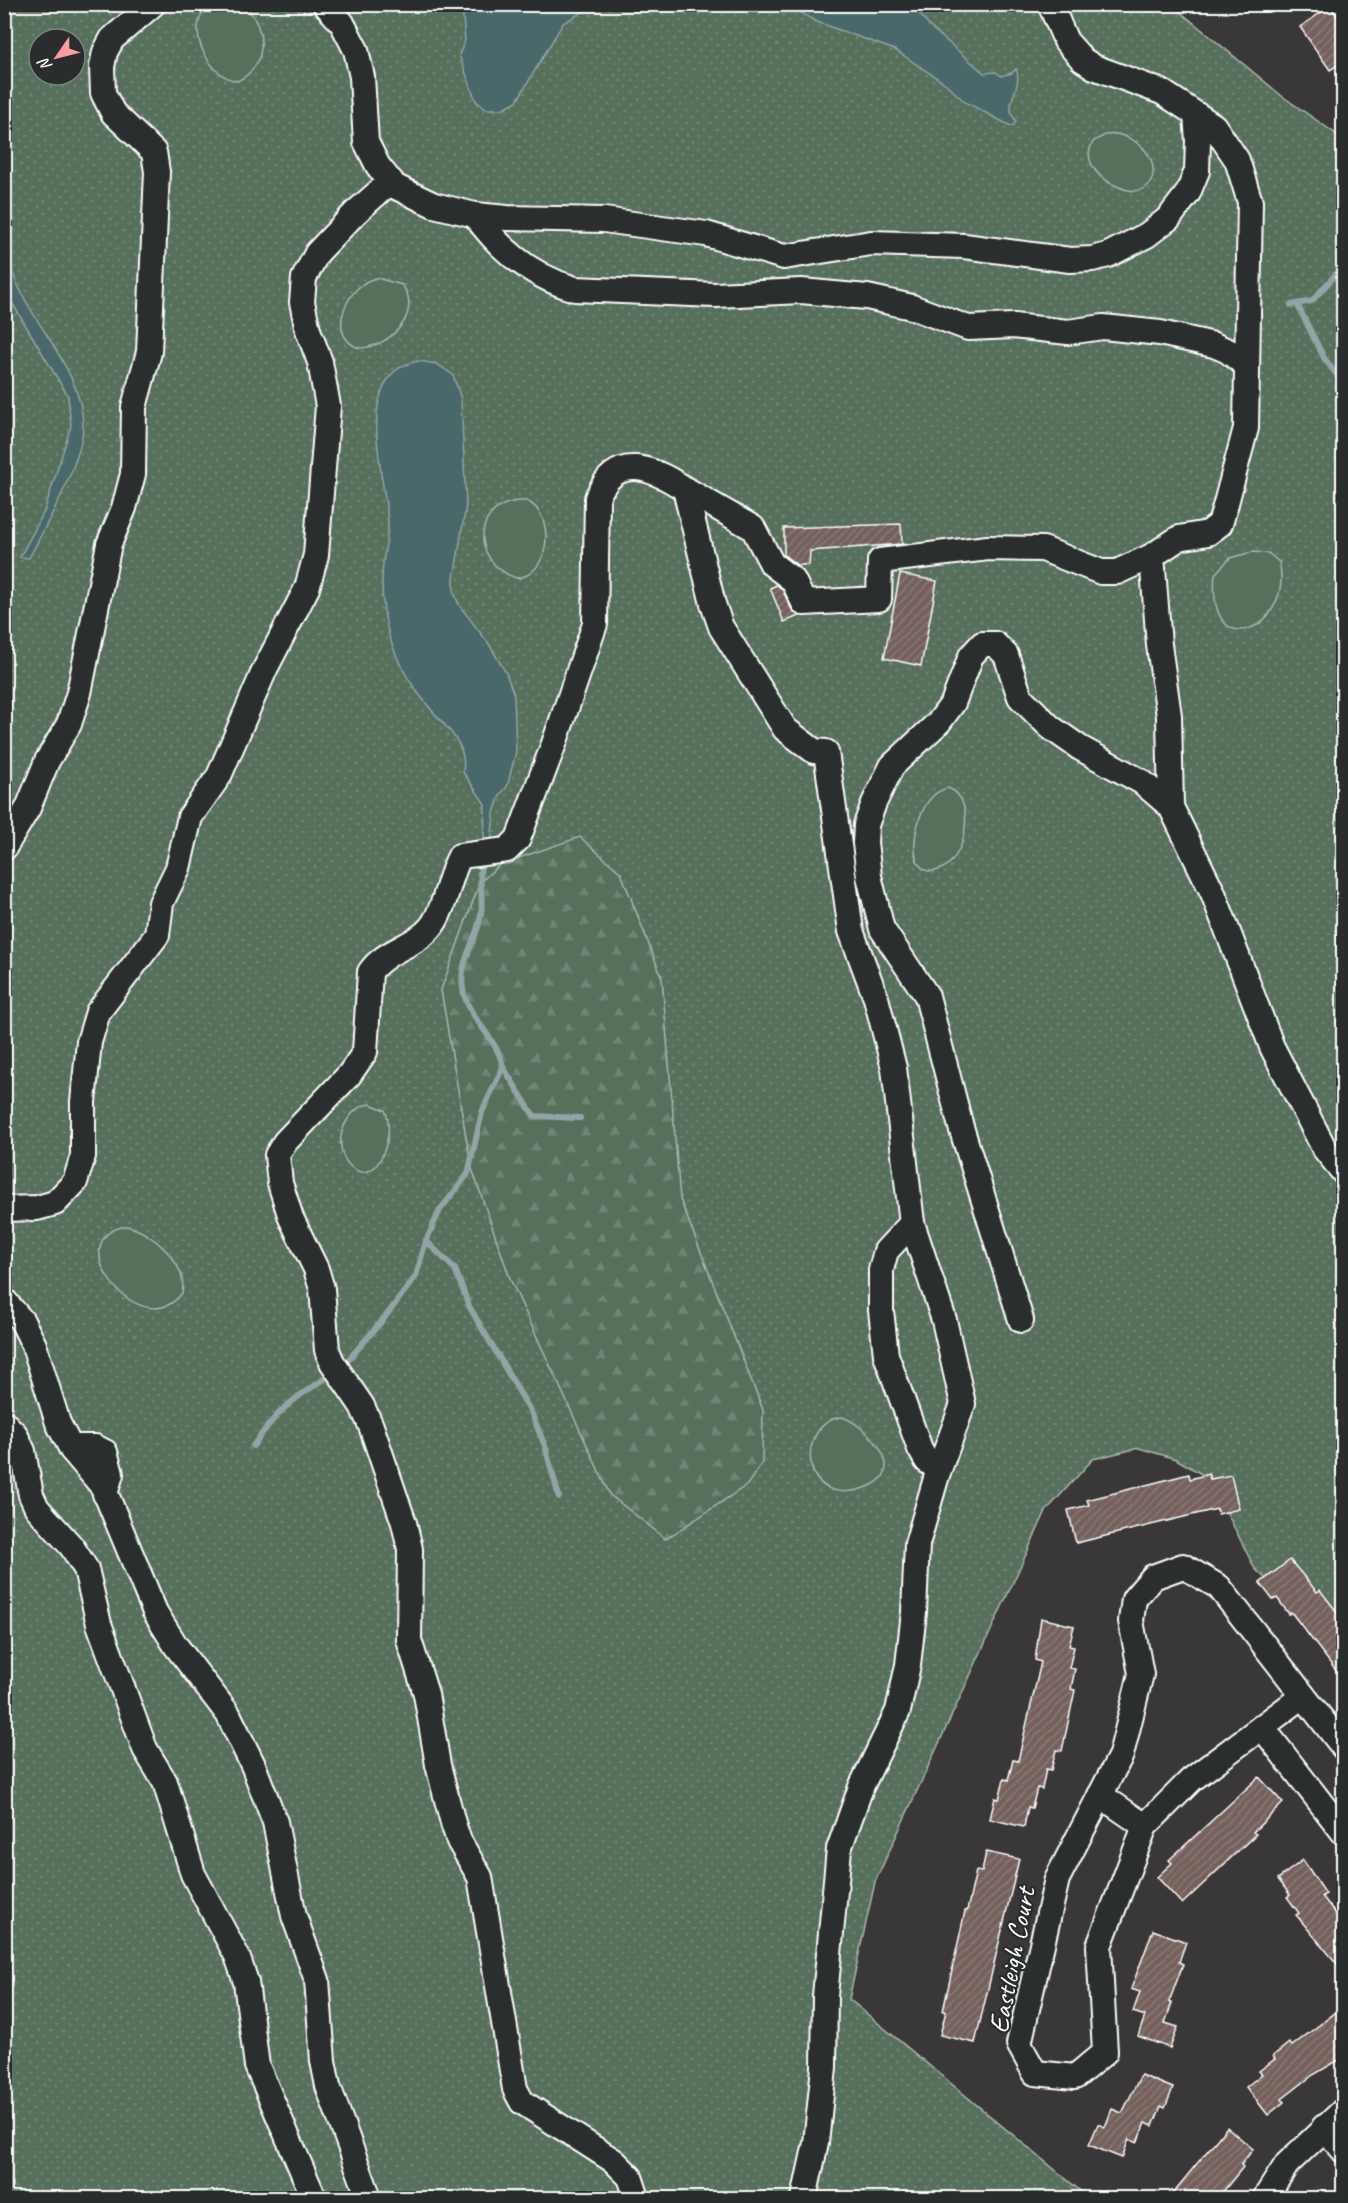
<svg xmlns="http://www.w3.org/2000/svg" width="1348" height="2203" font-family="Caveat,sans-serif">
  <defs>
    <pattern id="grass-dots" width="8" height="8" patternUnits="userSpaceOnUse" patternTransform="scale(1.5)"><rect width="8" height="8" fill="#576f5c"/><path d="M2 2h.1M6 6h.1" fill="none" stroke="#708574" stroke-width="1.8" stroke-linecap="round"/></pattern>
    <pattern id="forest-firs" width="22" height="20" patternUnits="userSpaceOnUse" patternTransform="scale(1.5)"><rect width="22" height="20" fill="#576f5c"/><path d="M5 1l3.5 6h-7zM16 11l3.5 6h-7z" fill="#708574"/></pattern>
    <pattern id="building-hatch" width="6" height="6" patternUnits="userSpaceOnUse" patternTransform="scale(1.5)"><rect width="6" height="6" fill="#74615c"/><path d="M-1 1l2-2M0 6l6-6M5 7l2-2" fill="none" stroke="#897974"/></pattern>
  </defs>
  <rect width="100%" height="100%" fill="#393737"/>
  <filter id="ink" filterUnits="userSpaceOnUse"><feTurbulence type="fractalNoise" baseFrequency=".0167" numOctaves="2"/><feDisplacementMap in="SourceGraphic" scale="12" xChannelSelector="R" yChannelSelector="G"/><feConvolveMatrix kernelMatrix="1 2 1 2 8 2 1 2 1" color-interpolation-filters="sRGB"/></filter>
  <g filter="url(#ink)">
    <!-- grass -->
    <path fill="url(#grass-dots)" stroke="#abb7ae" stroke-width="1.5" fill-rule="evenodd" d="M5,5H1172L1282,96L1343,139V1655L1324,1631L1255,1569L1210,1479L1176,1459L1139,1448L1093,1459L1046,1511L875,1882L849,1999L1089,2198H5ZM39,39H75V75H39Z"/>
    <!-- forest -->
    <path fill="url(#forest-firs)" stroke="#abb7ae" stroke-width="1.5" d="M580,837L621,873L662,978L680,1199L763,1410L762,1463L747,1485L666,1539L610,1495L511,1281L471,1166L441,990L480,882L501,864Z"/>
    <!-- garden -->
    <g fill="#576f5c" stroke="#abb7ae" stroke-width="1.5">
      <path d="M210,5H244C267,27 269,67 237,81C208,77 182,25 210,5Z"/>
      <path d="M1117,134C1168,146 1162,206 1119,187C1108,183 1099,177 1093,167C1088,158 1088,149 1094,141L1105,135Z"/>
      <path d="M377,278L402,285C424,313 389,348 359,348C324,336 348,282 377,278Z"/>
      <path d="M527,501C556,515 551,576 516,578C467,561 474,498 527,501Z"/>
      <path d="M1252,552L1268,553L1279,562C1295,628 1206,669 1215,574L1230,558Z"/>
      <path d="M948,788C980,798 965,876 928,871C921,869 918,864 916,858C911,835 922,793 948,788Z"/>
      <path d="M370,1104L385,1110C391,1124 389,1137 384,1151C368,1198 323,1156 348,1119C354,1110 360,1105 370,1104Z"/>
      <path d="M127,1226C154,1233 188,1264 182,1293C141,1347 56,1237 127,1226Z"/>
      <path d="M842,1417C865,1424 910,1470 870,1486C797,1515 795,1422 842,1417Z"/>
    </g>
    <!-- water -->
    <g fill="#49686b" stroke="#92a4a6" stroke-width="1.5">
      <path d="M462,5V4L595,5L563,23L517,101L502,109H486L476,101L459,55L465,41Z"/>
      <path d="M787,5H913L929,26L984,73L996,72L1001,76L1012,73L1016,69C1024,88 1001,104 1016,121L1013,126L1009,125L965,102L946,84L895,50L817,22Z"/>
      <path d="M5,255C12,272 19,289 28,305C49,341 84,383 83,428C82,461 45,528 29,558L20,557L44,512L71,426L68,396L5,291Z"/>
      <path d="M418,361L437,364L453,375L461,399L466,505L454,578V592L459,605L489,644L506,673L514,695L516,752L507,787L500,795L494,813L491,844L484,841L485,804L463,772C468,743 446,728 429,707C417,692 404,675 397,657C384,629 380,593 383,563C385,549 388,536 388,522C385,485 368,425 382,391C389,372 400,365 418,361Z"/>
    </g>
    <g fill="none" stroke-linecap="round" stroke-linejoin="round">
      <!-- stream -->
      <g stroke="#92a4a6" stroke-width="6">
        <path d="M1297,304L1324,358L1344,384"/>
        <path d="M1291,305L1312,301L1344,265"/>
        <path d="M503,1067L534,1116L580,1118"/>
        <path d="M426,1241L455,1269L469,1306L531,1412L545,1446L559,1497"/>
        <path d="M343,1366L386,1316L416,1276L426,1241L440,1210L468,1174L482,1112L503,1067C498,1039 471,1021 464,994C456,963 477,943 481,914C484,896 477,878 482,859"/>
        <path d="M253,1446C278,1409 294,1398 331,1375"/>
      </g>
    </g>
    <!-- building -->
    <g fill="url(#building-hatch)" stroke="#fff" stroke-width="1.5">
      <path d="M1330,6L1344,25V61L1330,70L1300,27Z"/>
      <path d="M901,524L902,544L810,551L809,565H797L784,555V528Z"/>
      <path d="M900,574L937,581L921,666L884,658Z"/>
      <path d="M777,585L782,589L792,610L799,616L784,622L770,588Z"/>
      <path d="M1189,1474L1190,1479L1209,1474L1210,1479L1231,1475L1239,1509L1218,1514L1217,1509L1076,1543L1068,1510L1089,1505L1087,1500Z"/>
      <path d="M1290,1560L1317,1592L1320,1590L1344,1621V1681L1291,1612L1289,1614L1277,1598L1273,1600L1260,1583Z"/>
      <path d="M1041,1618L1074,1626L1069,1646L1074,1647L1069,1668L1075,1669L1071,1689L1075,1690L1062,1751L1056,1750L1051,1770L1046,1769L1042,1789L1037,1788L1032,1808L1028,1807L1024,1827L990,1819L995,1798L999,1799L1004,1779L1008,1780L1013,1760L1018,1761L1041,1662L1035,1660Z"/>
      <path d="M1259,1777L1283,1803L1253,1832L1256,1834L1182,1904L1157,1877L1172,1863L1169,1860Z"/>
      <path d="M986,1852L1019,1859L975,2043L940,2035L946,2011H943L965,1911H967L976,1871L982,1872Z"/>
      <path d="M1303,1860L1326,1894L1322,1896L1344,1924V1972L1296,1915L1299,1913L1287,1897L1290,1895L1278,1879Z"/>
      <path d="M1153,1930L1186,1942L1179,1962L1183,1964L1169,2002L1172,2003L1165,2023L1178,2027L1170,2048L1138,2036L1145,2016L1133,2012L1140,1992L1131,1989Z"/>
      <path d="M1344,2006V2057L1313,2075L1282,2099L1284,2102L1268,2115L1246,2087L1262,2074L1259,2071L1275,2059L1273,2056L1289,2043L1292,2046Z"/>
      <path d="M1141,2075L1173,2088L1165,2108L1161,2106L1153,2126L1145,2123L1137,2143L1129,2139L1122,2158L1089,2145L1098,2124L1105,2127L1112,2109L1122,2113Z"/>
      <path d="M1227,2127L1253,2149L1241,2165L1243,2167L1217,2199H1168Z"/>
    </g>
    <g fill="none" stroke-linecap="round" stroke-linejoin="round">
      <!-- minor casing -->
      <g stroke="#fff" stroke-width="28">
        <g id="minor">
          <path d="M325,4L342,23L356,50L362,77L366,142L378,166L394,186L434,205L475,215L507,218L604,220L706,234L784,257L871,243L964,246L1070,260L1092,259L1108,255L1147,235L1169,218L1188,193L1197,171L1198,141L1196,115"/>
          <path d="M1050,4L1066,41L1083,60L1094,67L1162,92L1214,126L1237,160L1250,202L1246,428L1225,507L1220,524L1208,533L1179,538L1152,556L1159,645L1169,716L1171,807L1213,893L1272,1047L1324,1148L1344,1173"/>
          <path d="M475,215C500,250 533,277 575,289L715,295L801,291L867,297L912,307L968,328L1013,326L1068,332L1103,327L1160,333L1214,345L1228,351L1247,366"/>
          <path d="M685,489L753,528L772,564L793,580L804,603L879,599L880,561L988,548L1043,549L1101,572H1117L1152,556"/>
          <path d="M4,848L28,808L47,761L69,724L79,693L109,544L124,508L133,474L134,407L149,352L157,172L154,152L113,113L103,93L102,67L105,52L112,39L153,4"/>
          <path d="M4,1209L37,1208L55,1203L75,1182L83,1156V1102L89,1042L98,1012L157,935L161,903L178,868L190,817L219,776L265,669L307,588L316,555L328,406L320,362L308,330L302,302L304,278L317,253L355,213L391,181"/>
          <path d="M912,1223L886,1251L881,1270V1310L886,1355L920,1449L927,1461L939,1469"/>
          <path d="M4,1300L22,1321L34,1345L58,1423L72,1450L103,1487L155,1612L176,1646L228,1714L253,1765L275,1822L294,1916L317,1980L323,2061L328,2086L369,2198"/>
          <path d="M1021,1320L961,1127L927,996L882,929L869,876L865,843L866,825L874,803L892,766L939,722L953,703L971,656L982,644H995L1006,655L1020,697L1050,727L1080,748L1142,782L1171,807"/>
          <path d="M4,1423L15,1434L23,1451L31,1495L37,1508L72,1547L86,1569L99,1624L145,1749L165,1782L193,1874L237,1956L246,1982L257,2066L314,2198"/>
          <path d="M72,1450L75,1447H95L105,1452L111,1474L105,1494"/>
          <path d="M1303,1696L1191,1780L1145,1826L1099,1946L1105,2052L1075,2077L1035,2073L1019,2044L1057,1879L1121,1755L1141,1674L1131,1621L1134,1599L1153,1577L1183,1566L1219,1587L1344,1748"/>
          <path d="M1262,1727L1344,1833"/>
          <path d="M1100,1795L1145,1826"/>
          <path d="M1324,2127L1344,2151"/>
          <path d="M637,2198L630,2177L614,2161L522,2102L515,2089L480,1877L459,1841L453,1823L438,1765L426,1694L409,1640L410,1549L404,1523L371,1426L362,1406L332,1362L327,1350L322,1289L316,1269L291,1218L280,1183L277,1155L285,1142L349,1075L365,1052L370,972C386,948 421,946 435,921C447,901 449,876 460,856L507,850L518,839L555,741L595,624L597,498C616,451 653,468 685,489L713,604L721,627L785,729L814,751L826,752L851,931L876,998L894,1068L912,1223L944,1320L963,1404L937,1475L917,1544L914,1612L908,1665L898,1711L861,1787L839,1849L825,1996L824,2067L816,2143L804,2198"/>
          <path d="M1265,2198L1287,2164L1344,2110"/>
        </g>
      </g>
      <!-- minor -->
      <use href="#minor" stroke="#2a2d2e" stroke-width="24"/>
    </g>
  </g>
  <g text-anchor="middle" stroke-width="4.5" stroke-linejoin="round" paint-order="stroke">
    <!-- street labels -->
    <g font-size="28" fill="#fff" stroke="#2a2d2e">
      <text transform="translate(1011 1960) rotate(-79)" y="10">Eastleigh Court</text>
    </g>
  </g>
  <!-- margin -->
  <rect width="1348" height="2203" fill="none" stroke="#2a2d2e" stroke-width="24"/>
  <rect x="12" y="12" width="1324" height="2179" fill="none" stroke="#fff" stroke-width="2" filter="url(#ink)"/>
  <!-- north arrow -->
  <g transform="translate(57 57) rotate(235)"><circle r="28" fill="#2a2d2e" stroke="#7f8182" stroke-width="1.5"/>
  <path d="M0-4.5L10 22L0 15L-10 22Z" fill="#ff9aa2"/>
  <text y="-9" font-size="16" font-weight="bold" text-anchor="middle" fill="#ffffff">N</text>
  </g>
</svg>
